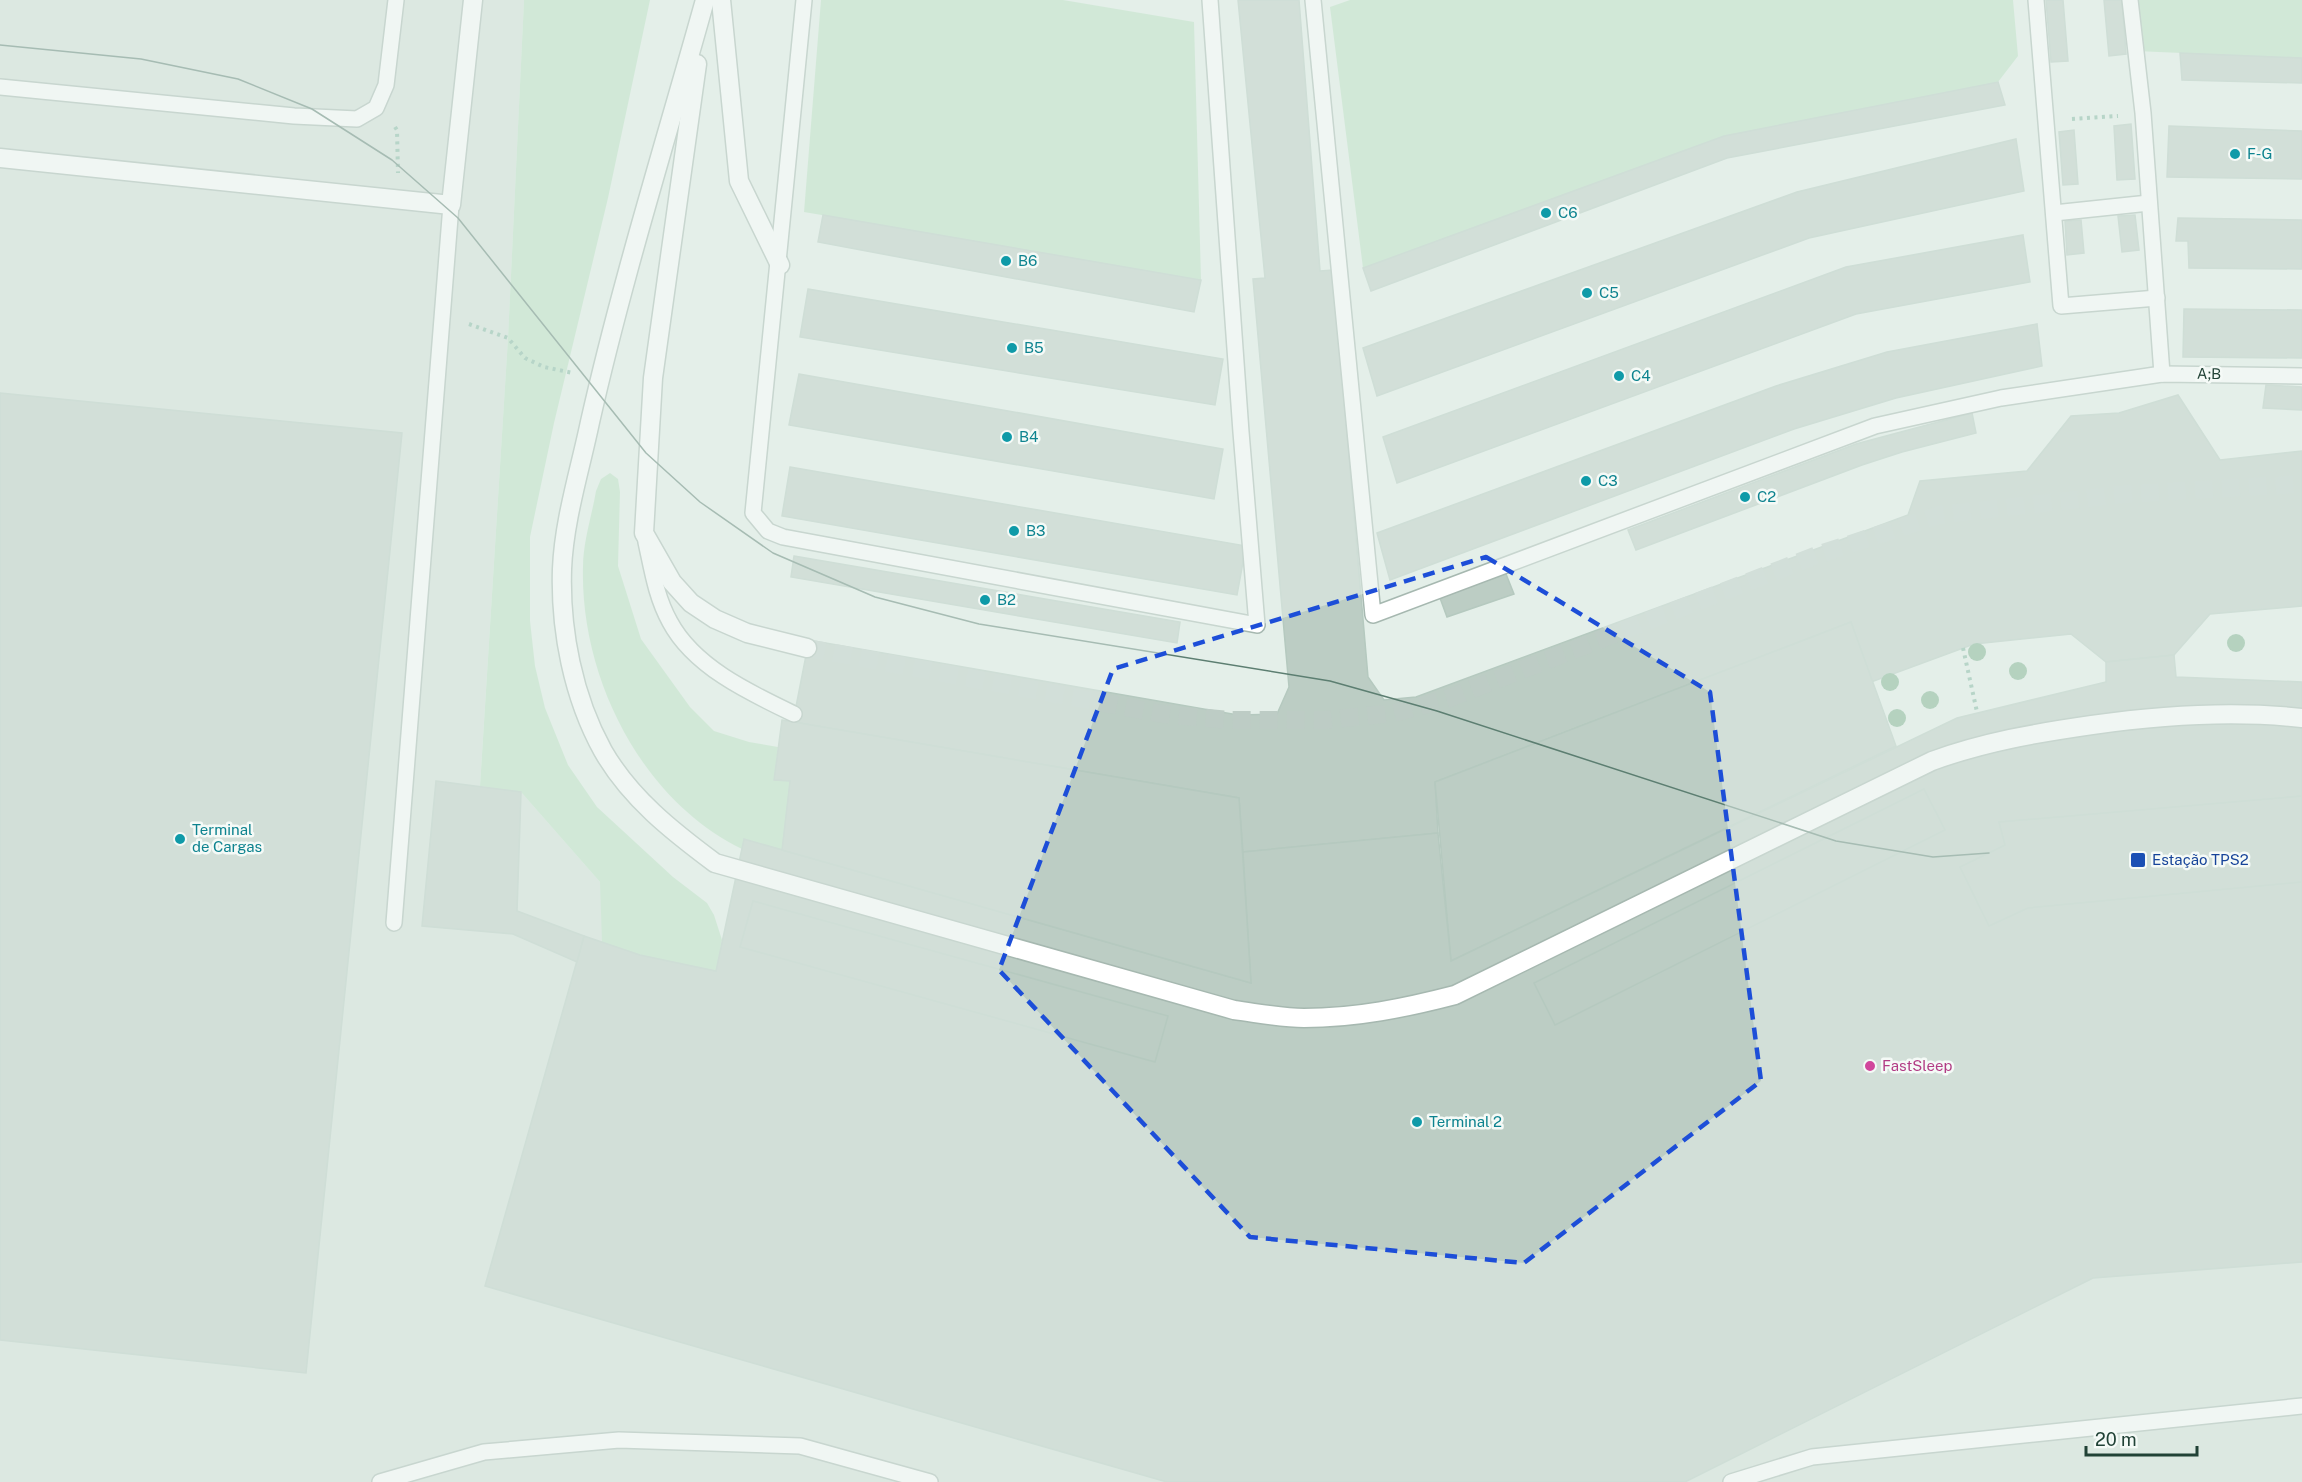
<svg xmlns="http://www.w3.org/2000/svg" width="2302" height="1482" font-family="'Public Sans',sans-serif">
  <rect width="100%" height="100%" fill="#e4efe9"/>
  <!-- built -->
  <path fill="#d2dfd8" d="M0,0H524L508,338L480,785L521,792L600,882L716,971L722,940L740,946L1168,1016L2302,820V1482H0Z"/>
  <!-- green -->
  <g fill="#bbe1c2">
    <path d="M524,0H650L608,198L554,423L530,537V621L535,666L545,708L568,765L597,807L673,877L707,903L714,915L722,940L716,971L640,955L602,942L600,882L521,792L480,786L508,338Z"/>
    <path d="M821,0H1063L1194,22L1201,280L804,212Z"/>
    <path d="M1350,0H2013L2018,56L1998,82L1724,136L1363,268L1330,7Z"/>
    <path d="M2134,0H2302V58L2135,51Z"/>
    <path d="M610,473L618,479L620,492L618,566L641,639L690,707L714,731L749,742L778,747L774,779L790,781L782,850L745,839L742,849C641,800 580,677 583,567C583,542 592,515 596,491L601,479Z"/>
  </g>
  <!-- building -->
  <g fill="#bccdc4" stroke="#b5c9bf" stroke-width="1.5">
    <path d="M1238,0H1299L1320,271L1333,270L1368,677L1384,700L1416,697L1908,515L1920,481L2027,471L2071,416L2119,413L2178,395L2220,460L2302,451V606L2210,614L2174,655L2106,662L2071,634L1974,644L1871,682L1851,622L1435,782L1438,833L1243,852L1239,798L793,722L809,640L1238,715L1277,714L1289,687L1253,279L1265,278Z"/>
    <path d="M2046,0H2063L2068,61L2051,62Z"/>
    <path d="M2104,0H2122L2126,54L2109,56Z"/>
    <path d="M2180,53L2302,58V83L2182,80Z"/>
    <path d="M1998,82L2005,105L1727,158L1371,291L1363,268L1724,136Z"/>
    <path d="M2131,124L2135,179L2117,180L2114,126Z"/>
    <path d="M2169,126L2302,131V179L2167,177Z"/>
    <path d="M2074,130L2078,184L2063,185L2059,132Z"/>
    <path d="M2016,139L2024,191L1809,238L1377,396L1363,348L1797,192Z"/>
    <path d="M823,215L1201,280L1194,312L818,242Z"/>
    <path d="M2135,215L2139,250L2122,252L2118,216Z"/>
    <path d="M2178,218L2302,220V269L2189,268L2188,241H2176Z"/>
    <path d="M2081,220L2084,253L2067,255L2065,221Z"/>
    <path d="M2023,235L2030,282L1856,314L1397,483L1383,437L1846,267Z"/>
    <path d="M808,289L1223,359L1215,405L800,337Z"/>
    <path d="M2184,309L2302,310V358L2183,357Z"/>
    <path d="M2037,324L2042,366L1896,398L1794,429L1390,580L1377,533L1776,386L1887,352Z"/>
    <path d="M799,374L1223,449L1214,499L789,425Z"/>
    <path d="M2266,385L2302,387V410L2263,408Z"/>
    <path d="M0,393L402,433L306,1373L0,1340Z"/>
    <path d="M1972,413L1976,433L1902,452L1862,465L1636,550L1628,530L1856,444Z"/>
    <path d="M790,467L1246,546L1237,595L782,516Z"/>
    <path d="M794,556L1180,622L1177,643L791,577Z"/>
    <path d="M1506,574L1514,594L1447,617L1440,598Z"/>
    <path d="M1851,622L1896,746L1451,961L1435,782Z"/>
    <path d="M2174,655L2176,677L2302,682V1262L2093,1278L1685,1482H1167L485,1286L584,936L640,955L716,971L744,839L1251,983L1243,852L1438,833L1451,961L1957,718L2106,682V662Z"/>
    <path d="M782,720L1239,798L1251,983L782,850L790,781L774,780Z"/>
    <path d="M436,781L521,792L517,911L584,936L577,962L513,934L422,926Z"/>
    <path d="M1924,789L1945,830L1555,1025L1534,983Z"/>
    <path d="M2302,796V882L2028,908L1989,926L1960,867L2005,845L1999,822Z"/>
    <path d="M753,901L1168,1016L1155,1062L740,947Z"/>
  </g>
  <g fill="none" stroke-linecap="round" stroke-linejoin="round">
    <!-- street-tunnel -->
    <path stroke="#bdccc5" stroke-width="18" stroke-dasharray="18 9" stroke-linecap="butt" d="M807,648L1163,714L1230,720H1325L1394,713L1447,699L1820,554L1939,515L2126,494L2302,484"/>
    <!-- lane casing -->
    <g stroke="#a6b8b0" stroke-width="18">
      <g id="lane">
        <path d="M804,0L753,513L768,531L783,537L1257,625L1241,432L1210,0"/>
        <path d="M1313,0L1373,615L1875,426L2001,398L2162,374L2302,376"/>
        <path d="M2036,0L2061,306L2157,298"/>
        <path d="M2130,0L2143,113L2162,374"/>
        <path d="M0,87L294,116L357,119L376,108L386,85L396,0"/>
        <path d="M2054,213L2149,203"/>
        <path d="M646,542C652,569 656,597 670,622C694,667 750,693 794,714"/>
        <path d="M394,923L451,205"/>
        <path d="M380,1482L484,1452L619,1440L800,1446L930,1482"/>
        <path d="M1731,1482L1812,1457L2302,1406"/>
      </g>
    </g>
    <!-- street casing -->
    <g stroke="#a6b8b0" stroke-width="21">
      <g id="street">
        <path d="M705,0C666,140 622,280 590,422C580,470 564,520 562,569C560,630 573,697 603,751C630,798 672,831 715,863L1234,1010C1257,1013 1281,1018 1304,1018C1356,1018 1405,1008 1455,995L1932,761C1984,742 2036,733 2092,725C2162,715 2231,710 2302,718"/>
        <path d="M721,0L739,181L780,265"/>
        <path d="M697,64L653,378L644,533L672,582L691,603L715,619L747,633L807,648"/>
        <path d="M0,158L451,205L473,0"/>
      </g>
    </g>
    <!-- path -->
    <g stroke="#81b5a0" stroke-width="4" stroke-dasharray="3 4.5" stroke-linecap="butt">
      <path d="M2072,119L2118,116"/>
      <path d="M395,127L397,130L398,173"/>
      <path d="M469,324L508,338L525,358L544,367L573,373"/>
      <path d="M1963,648L1977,712"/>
    </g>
    <!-- lane -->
    <use href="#lane" stroke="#fff" stroke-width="15"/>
    <!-- street -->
    <use href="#street" stroke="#fff" stroke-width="18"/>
    <!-- tram -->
    <path stroke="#5c7e71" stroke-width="1.5" d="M0,45L141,59L238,79L312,109L392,160L458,218L646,453L700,502L773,553L875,597L979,624L1330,681L1437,711L1836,841L1933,857L1989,853"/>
  </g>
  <!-- trees -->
  <g fill="#7cb08d">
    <circle cx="2236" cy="643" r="9"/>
    <circle cx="1977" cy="652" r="9"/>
    <circle cx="2018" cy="671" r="9"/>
    <circle cx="1890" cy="682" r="9"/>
    <circle cx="1930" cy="700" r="9"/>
    <circle cx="1897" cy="718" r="9"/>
  </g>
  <!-- marked area -->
  <path d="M0 0H2302V1482H0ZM1486,557L1710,692L1761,1081L1524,1263L1250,1237L999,970L1113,669Z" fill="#e4efe9" fill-opacity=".55" fill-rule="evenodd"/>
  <path fill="none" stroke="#1d4ed8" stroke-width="4.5" stroke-dasharray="12 8" stroke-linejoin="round" d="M1486,557L1710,692L1761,1081L1524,1263L1250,1237L999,970L1113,669Z"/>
  <!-- markers -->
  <g fill="#0f9aa8" stroke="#f5faf7" stroke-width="2">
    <circle cx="2235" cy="154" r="6"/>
    <circle cx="1546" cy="213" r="6"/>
    <circle cx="1006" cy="261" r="6"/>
    <circle cx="1587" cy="293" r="6"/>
    <circle cx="1012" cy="348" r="6"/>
    <circle cx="1619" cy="376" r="6"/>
    <circle cx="1007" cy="437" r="6"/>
    <circle cx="1586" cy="481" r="6"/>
    <circle cx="1745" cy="497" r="6"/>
    <circle cx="1014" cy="531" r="6"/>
    <circle cx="985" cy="600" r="6"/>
    <circle cx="180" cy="839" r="6"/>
    <circle cx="1417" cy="1122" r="6"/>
  </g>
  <rect fill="#1a4fb4" stroke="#f5faf7" stroke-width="2" x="2130" y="852" width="16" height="16" rx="3"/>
  <circle fill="#d1479c" stroke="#f5faf7" stroke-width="2" cx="1870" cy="1066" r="6"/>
  <g text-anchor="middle" stroke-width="5" stroke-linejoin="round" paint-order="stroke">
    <!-- culture labels -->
    <g font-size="15" fill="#0d838f" stroke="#f5faf7" text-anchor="start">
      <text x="2247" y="159">F-G</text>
      <text x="1558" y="218">C6</text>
      <text x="1018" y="266">B6</text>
      <text x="1599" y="298">C5</text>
      <text x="1024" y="353">B5</text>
      <text x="1631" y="381">C4</text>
      <text x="1019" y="442">B4</text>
      <text x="1598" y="486">C3</text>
      <text x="1757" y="502">C2</text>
      <text x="1026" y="536">B3</text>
      <text x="997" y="605">B2</text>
      <text x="192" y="835">Terminal<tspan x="192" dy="17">de Cargas</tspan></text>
      <text x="1429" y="1127">Terminal 2</text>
    </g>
    <!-- street labels -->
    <g font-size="15" fill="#214236" stroke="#f5faf7">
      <text transform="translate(2209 374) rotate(1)" y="5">A;B</text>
    </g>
    <!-- transit labels -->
    <g font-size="15" fill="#164399" stroke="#f5faf7" text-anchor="start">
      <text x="2152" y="865">Estação TPS2</text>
    </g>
    <!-- hotel labels -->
    <g font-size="15" fill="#b23c85" stroke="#f5faf7" text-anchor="start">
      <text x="1882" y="1071">FastSleep</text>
    </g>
  </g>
  <!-- scale -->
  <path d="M2086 1446v9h111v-9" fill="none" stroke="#214236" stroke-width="3"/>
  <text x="2095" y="1446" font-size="18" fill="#214236" stroke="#f5faf7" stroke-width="4.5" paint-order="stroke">20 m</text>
</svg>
